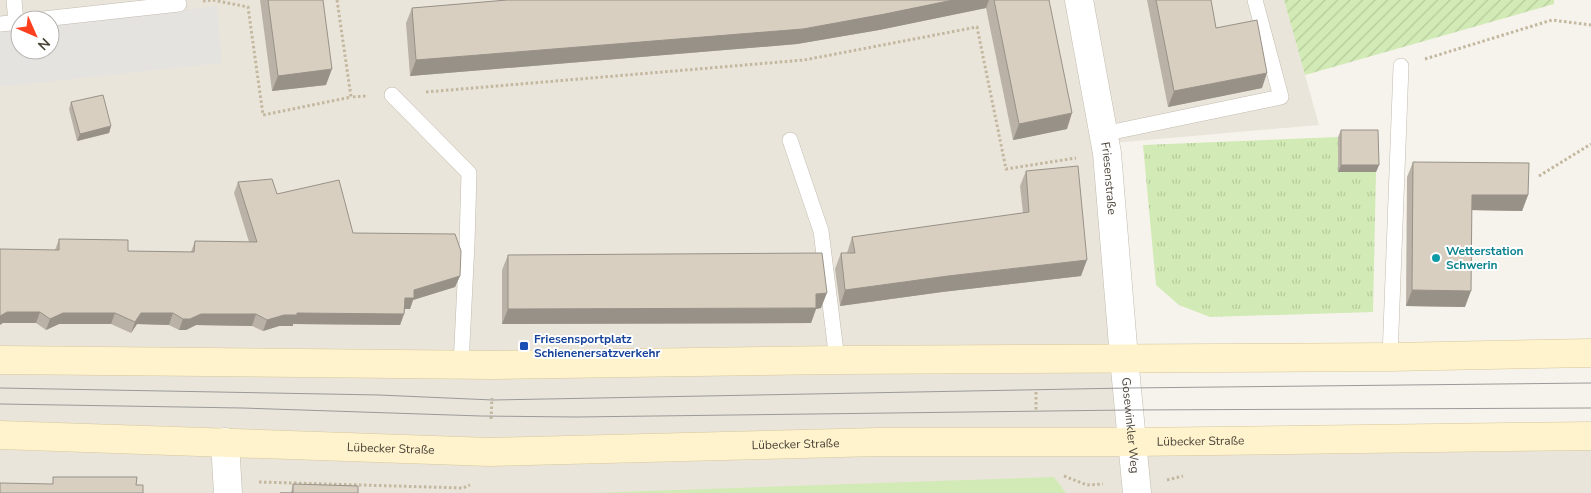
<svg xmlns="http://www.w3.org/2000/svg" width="1591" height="493" font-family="'Nunito Sans',sans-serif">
  <defs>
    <pattern id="grass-tufts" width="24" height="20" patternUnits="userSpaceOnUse" patternTransform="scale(1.25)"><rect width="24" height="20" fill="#d2eab5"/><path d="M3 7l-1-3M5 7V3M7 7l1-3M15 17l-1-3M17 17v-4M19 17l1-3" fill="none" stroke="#b6ca9c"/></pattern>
    <pattern id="garden-furrows" width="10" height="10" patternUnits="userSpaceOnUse" patternTransform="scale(1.25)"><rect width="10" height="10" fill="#d2eab5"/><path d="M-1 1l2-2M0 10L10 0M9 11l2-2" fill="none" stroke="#b6ca9c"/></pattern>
  </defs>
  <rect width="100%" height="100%" fill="#f6f3ec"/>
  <!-- residential -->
  <path fill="#eae5da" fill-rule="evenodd" d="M0,0H1284L1319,125L1113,143L1131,442L1591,438V493H0ZM20,20H50V50H20Z"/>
  <!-- grass -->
  <path fill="url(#grass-tufts)" d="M1338,137V171L1376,172L1373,312L1210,317L1179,305L1156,285L1143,145Z"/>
  <!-- park -->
  <path fill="#d2eab5" d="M1054,477L1066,493H590Z"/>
  <!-- garden -->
  <path fill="url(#garden-furrows)" d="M1284,0H1554V4L1305,75Z"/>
  <!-- parking -->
  <path fill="#e5e3e0" d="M217,6L222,63L0,87V31L20,28V50H50V25Z"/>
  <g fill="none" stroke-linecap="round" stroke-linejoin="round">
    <!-- lane casing -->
    <g stroke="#c2bbae" stroke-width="16">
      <g id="lane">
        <path d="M14,0L16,22"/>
        <path d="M34,20L179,4"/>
        <path d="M0,24L20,22"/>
        <path d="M392,95L469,173L467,243L461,365"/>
        <path d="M1103,134L1281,97L1255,0"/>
        <path d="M790,140L821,231L837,360"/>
        <path d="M1390,357L1401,66"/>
      </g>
    </g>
    <!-- street casing -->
    <g stroke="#c2bbae" stroke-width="29">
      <g id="street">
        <path id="s1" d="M1079,0L1107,153L1124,358L1137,493"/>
        <path d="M225,442L228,493"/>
      </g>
    </g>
    <!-- secondary casing -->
    <g stroke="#d6c79b" stroke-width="29">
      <g id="secondary">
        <path d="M0,360L493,365L837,360L1390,357L1591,353"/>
        <path id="s2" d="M0,435L490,452L879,442H1131L1591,436"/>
      </g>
    </g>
    <!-- path -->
    <g stroke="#c4b79f" stroke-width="3" stroke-dasharray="2.5 2.5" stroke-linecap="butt">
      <path d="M337,0L351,97L367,96"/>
      <path d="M203,1L213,0L248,7L263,115L351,97"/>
      <path d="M1425,59L1552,20L1591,25"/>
      <path d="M426,92L804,60L977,27L1006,169L1076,158"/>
      <path d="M1539,176L1591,144"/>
      <path d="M1036,392V411"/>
      <path d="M491,419L492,398"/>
      <path d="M1064,476L1087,485L1103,484"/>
      <path d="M1167,480L1183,476"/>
      <path d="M259,482L463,488L470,485"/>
    </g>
    <!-- lane -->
    <use href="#lane" stroke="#fff" stroke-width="15"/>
    <!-- street -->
    <use href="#street" stroke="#fff" stroke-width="28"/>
    <!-- secondary -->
    <use href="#secondary" stroke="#fff3cd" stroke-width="28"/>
    <!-- tram -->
    <g stroke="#9a9a9a" stroke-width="1">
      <path d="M0,388L379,395L493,400L1127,388L1591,383"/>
      <path d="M0,404L242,408L481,416L576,417L1128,410L1591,408"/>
    </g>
  </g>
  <!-- wall -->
  <g fill="#bab2a6">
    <path d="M260,0H323L326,85L272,91Z"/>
    <path d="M507,0H1049L1067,129L1013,140L986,8L879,30L797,44L410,76L406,23L412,8Z"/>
    <path d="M1147,0H1211L1216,28L1262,88L1168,107Z"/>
    <path d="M71,102L111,126L109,133L77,141L69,109Z"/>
    <path d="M1341,130L1379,165L1376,172H1338V137Z"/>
    <path d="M1413,162L1528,195L1522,211L1472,210L1465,307L1406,306L1407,177Z"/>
    <path d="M1026,171L1081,276L942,292L840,306L835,269L841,253H847L852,237L1023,213L1020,186Z"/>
    <path d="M238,182L277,194L353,233L460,276L455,287L413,300L410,309H405L404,314L400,325L293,324V326H279L263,331L252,326L196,325L186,330H179L169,325L137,324L131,333L111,324H59L46,330L36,323H3L55,250L59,239L128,251L191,252L195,241L249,242L234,193Z"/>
    <path d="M508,255L821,308L816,309L811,323L502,324V270Z"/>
    <path d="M293,484L358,493H291Z"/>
  </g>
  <!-- shaded-wall -->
  <g fill="#979187">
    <path d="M953,0H989L986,8L879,30L797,44L410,76L416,60Z"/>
    <path d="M332,69L326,85L272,91L278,76Z"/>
    <path d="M1267,73L1262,88L1168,107L1174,91Z"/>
    <path d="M1072,113L1067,129L1013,140L1019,124Z"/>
    <path d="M111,126L109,133L77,141L80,134Z"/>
    <path d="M1341,165H1379L1376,172H1338Z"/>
    <path d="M1472,195H1528L1522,211L1466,210Z"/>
    <path d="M1087,260L1081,276L942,292L840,306L845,290L948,276Z"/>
    <path d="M460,276L455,287L413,300L410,309H401L405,298L414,290Z"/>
    <path d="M1412,290L1471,291L1465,307L1406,306Z"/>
    <path d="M827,293L821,308L816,309L811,323L502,324L508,309L816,294Z"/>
    <path d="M7,312H40L36,323H3L0,325V316Z"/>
    <path d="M63,313H115L111,324H59L46,330L50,319Z"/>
    <path d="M141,313H173L169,325L137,324L131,333L135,322Z"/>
    <path d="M297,313L404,314L400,325L293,324V326H279L263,331L267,320L284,315Z"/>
    <path d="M201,314H256L252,326L196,325L186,330H179L183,319Z"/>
  </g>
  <!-- building -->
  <g fill="#d8cfc1" stroke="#979187">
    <path d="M268,0H323L332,69L278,76Z"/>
    <path d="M507,0H953L885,14L803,29L416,60L412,8Z"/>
    <path d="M994,0H1049L1072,113L1019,124Z"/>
    <path d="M1156,0H1211L1216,28L1257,20L1267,73L1174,91Z"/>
    <path d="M103,95L111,126L80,134L71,102Z"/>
    <path d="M1341,130H1378L1379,165H1341Z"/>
    <path d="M1413,162L1529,163L1528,195H1472L1471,291L1412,290Z"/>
    <path d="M1078,166L1087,260L948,276L845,290L841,253H855L852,237L1029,212L1026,171Z"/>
    <path d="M272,179L277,194L339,180L353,233L455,234L461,251L460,276L414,290V298H405L404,314L297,313V315H284L267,320L256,314H201L190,319H183L173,313H141L135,322L115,313H63L50,319L40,312H7L0,316V249L59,250V239L128,240V251L194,252L195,241L257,242L238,182Z"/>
    <path d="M822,253L827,293L816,294V308L508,309V255Z"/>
    <path d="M53,477H137L136,485H143V493H0V483L53,484Z"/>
    <path d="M293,484L358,486V493H280H293Z"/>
  </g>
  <!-- markers -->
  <circle fill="#0f9aa8" stroke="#fff" stroke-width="2" cx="1436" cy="258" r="5"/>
  <rect fill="#1a4fb4" stroke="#fff" stroke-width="2" x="519" y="341" width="10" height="10" rx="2.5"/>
  <g text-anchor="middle" stroke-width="4" stroke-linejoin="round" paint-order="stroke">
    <!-- street labels -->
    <g font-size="12" fill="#4b4439" stroke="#fff">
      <text dy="4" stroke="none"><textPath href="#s1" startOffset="181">Friesenstraße</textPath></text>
      <text dy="4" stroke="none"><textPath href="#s1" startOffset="429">Gosewinkler Weg</textPath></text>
      <text dy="4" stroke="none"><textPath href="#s2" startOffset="1201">Lübecker Straße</textPath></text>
      <text dy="4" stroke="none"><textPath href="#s2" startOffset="796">Lübecker Straße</textPath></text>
      <text dy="4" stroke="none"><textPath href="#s2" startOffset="391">Lübecker Straße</textPath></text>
    </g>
    <!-- culture labels -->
    <g font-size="12" font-weight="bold" fill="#0d838f" stroke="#fff" text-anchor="start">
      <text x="1446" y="255">Wetterstation<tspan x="1446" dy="14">Schwerin</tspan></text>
    </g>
    <!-- transit labels -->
    <g font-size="12" font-weight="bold" fill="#164399" stroke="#fff" text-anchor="start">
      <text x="534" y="343">Friesensportplatz<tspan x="534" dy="14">Schienenersatzverkehr</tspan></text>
    </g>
  </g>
  <!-- north arrow -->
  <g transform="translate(35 35) rotate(135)"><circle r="24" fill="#ffffff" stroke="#b7b4b0"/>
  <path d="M0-4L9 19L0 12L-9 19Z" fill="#fc3f1d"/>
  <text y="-8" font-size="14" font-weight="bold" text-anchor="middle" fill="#4b4439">N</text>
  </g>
</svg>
